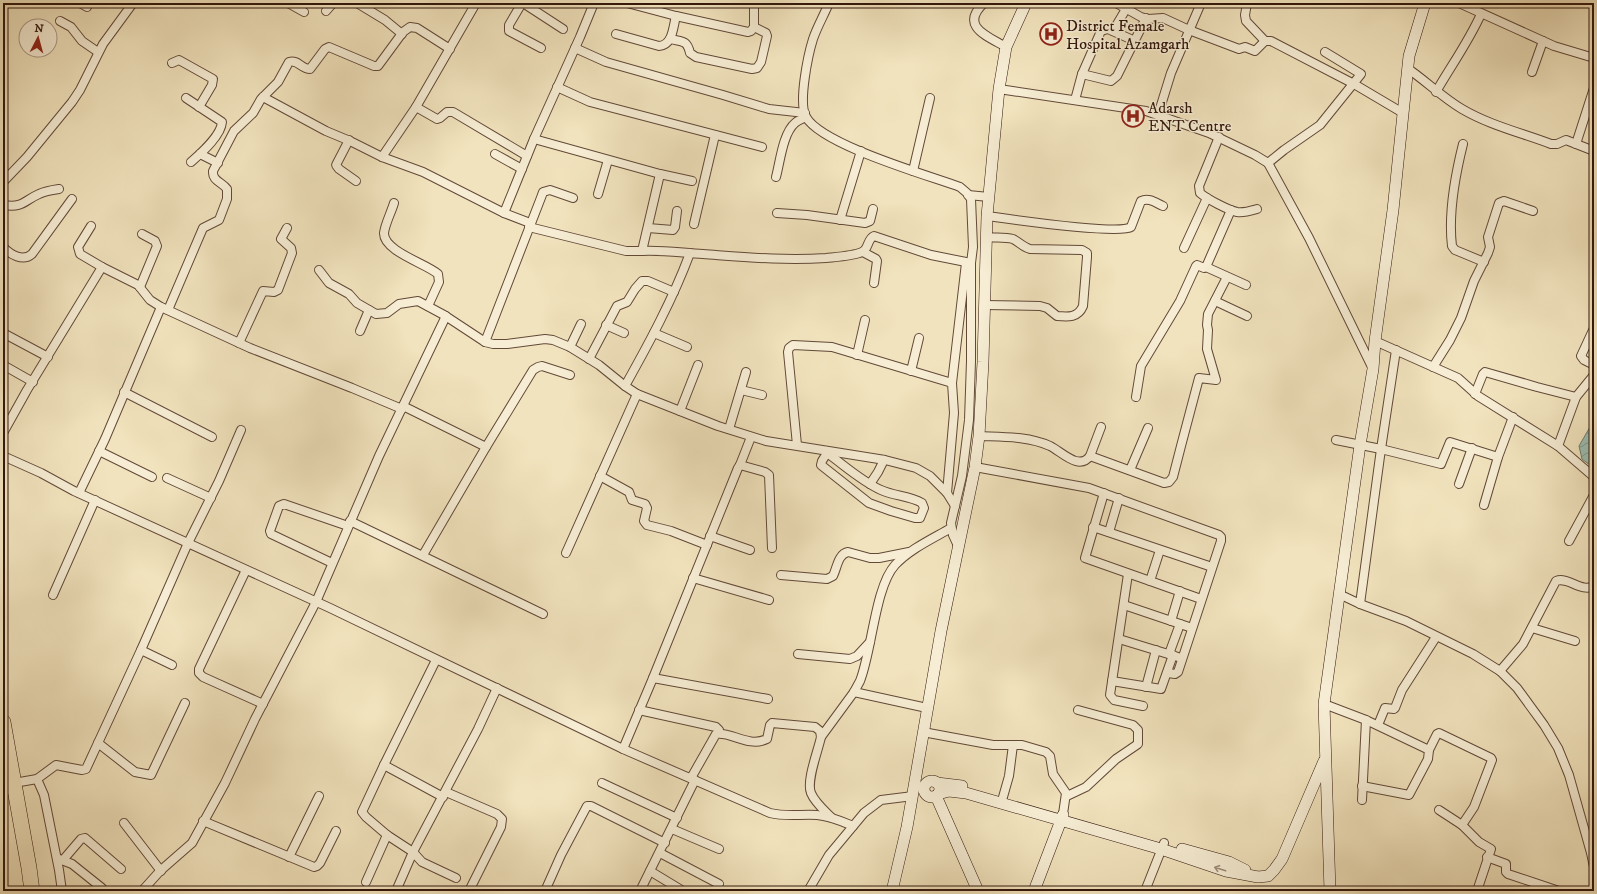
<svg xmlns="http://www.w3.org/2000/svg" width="1597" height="894" font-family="'IM FELL DW Pica',serif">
  <defs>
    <pattern id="water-waves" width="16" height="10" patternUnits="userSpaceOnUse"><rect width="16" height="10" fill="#9bbeb2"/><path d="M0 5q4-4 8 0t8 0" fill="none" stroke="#7f998f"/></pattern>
  </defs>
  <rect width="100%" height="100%" fill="#f1e3bd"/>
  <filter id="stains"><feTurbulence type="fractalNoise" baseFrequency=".005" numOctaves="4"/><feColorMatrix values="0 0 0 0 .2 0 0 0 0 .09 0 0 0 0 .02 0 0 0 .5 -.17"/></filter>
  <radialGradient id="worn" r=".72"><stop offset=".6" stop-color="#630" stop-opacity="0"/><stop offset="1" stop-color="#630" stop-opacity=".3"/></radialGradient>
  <!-- water -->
  <path fill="url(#water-waves)" stroke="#717b70" d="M1594,420V468L1582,459L1579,446Z"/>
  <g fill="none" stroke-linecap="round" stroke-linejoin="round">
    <!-- street casing -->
    <g stroke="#624938" stroke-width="10">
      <g id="street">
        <path d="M80,3L87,7"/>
        <path d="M288,3L304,12"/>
        <path d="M357,3L385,20L402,34"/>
        <path d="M522,3L509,25V31L541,48"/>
        <path d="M523,3L563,29"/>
        <path d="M627,3L676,16L748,32L751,31L754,27V3"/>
        <path d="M829,3C824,15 817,27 813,39C808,55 798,103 806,117C822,145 927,175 960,187L967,193L971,199L973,247L971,263V361L969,420L962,476L951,523L953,535L959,548"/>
        <path d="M984,3C959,26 987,36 1006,47"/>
        <path d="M1116,3L1141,17L1148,19L1163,18L1189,30L1239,49L1245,47L1255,51L1265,41H1271L1354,84L1403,113"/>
        <path d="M1247,3L1245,15L1246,21L1265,41"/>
        <path d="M1459,3L1554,46L1594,58"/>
        <path d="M326,11L333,3"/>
        <path d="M60,21L71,27L82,41L98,52"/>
        <path d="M1113,31L1126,9"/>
        <path d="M616,34L659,46C673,45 673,27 676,16"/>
        <path d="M670,39C683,42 687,40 690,53L696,57L752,69L757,68L761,62L767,36L766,33L754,27"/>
        <path d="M575,48L606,62L723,95L769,109L805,113"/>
        <path d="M172,63L179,60L213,79L212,85L199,107"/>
        <path d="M1407,68C1426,81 1442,97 1462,109C1489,125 1522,133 1551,144H1557L1566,140L1594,151"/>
        <path d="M1532,72L1543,41"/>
        <path d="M1082,74L1111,81L1117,76L1146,18"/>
        <path d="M557,87L590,102L762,147"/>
        <path d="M999,89L1146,111L1209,133L1255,155L1268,163L1309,238L1373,369"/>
        <path d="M1436,92C1451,66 1469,41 1481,14"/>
        <path d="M263,97L326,131L350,141L382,157L423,172L504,213"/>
        <path d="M186,98L222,122C221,136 201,153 191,162"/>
        <path d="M1075,100L1082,74L1101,31L1108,29L1135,41"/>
        <path d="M416,107L437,119L440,118L447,112H453L527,156"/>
        <path d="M1158,115L1171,73L1201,3"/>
        <path d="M1219,137L1199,186L1200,193C1207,199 1228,210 1237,212C1244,213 1250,211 1257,209"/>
        <path d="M349,140L336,165L339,169L356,181"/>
        <path d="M1463,144C1455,176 1448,213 1452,246L1455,250L1484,262"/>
        <path d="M1576,144L1594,88"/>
        <path d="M200,154L218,163"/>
        <path d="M495,154L522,169"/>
        <path d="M382,157L416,107L476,3"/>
        <path d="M1268,163L1284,150L1320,125L1361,74L1325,52"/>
        <path d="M913,171L930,98"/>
        <path d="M660,174L692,181"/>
        <path d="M776,177C780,162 783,133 795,123C798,120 802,119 806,117"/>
        <path d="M3,182L27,157L72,102L80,90L103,44L133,3"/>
        <path d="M598,194L608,160"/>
        <path d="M968,195L989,197"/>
        <path d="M394,203C391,213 385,224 384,233C383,251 427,264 438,274L439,282L428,306"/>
        <path d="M3,205C24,208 23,201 39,194C45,191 52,190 59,189"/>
        <path d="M777,213L807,215L865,223L870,221L873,209"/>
        <path d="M987,216C1009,219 1119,235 1131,227L1141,201C1149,197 1156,203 1163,206"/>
        <path d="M840,220L861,151"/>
        <path d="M530,223L504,213L534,139"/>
        <path d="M694,224L715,135"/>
        <path d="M91,226L78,247L80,254L102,267L138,285L150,300L161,307L250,348L352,388L402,409"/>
        <path d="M529,227L626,251H642L660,174L534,139L580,37L594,3"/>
        <path d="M648,228L673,230L675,227L677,211"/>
        <path d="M3,247C11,255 23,262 32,254L72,199"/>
        <path d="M1184,248L1207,198"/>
        <path d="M642,251C663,250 683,253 703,254C744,257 785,261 826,258C835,257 853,256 862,252C869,249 867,239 874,236L931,255L971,263"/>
        <path d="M863,252L876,259L877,261L874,283"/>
        <path d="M690,253C673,299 649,343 625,386L637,394L718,426L766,441L885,460L916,468L930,476L947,493"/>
        <path d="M1206,267L1246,285"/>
        <path d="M319,270L329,283L349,294L357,303L376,314L387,313L399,304L418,301L444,315L485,342L493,344H507L545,339L553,340L570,347L599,365L625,386"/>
        <path d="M140,287L157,246L155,241L142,234"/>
        <path d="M1215,301L1247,316"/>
        <path d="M984,305L1040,306L1047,308L1057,316C1068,317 1078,318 1083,306L1087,257V253L1082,250L1030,249C1023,247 1019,242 1013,239C1005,237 995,238 987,237"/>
        <path d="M168,310L203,228L219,220L227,199V189C222,182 212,181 213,171L234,131L253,113L261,99L278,82L289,62C298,59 301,69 310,69L325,49L329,47L374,66H378L403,32L410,27L417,28L450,49"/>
        <path d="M606,325L624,333"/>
        <path d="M1594,328L1581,356L1584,360L1594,365"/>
        <path d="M360,331L369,310"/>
        <path d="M3,333L48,357"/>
        <path d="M654,333L687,347"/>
        <path d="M1375,341L1458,378L1478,396L1558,446L1594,477"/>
        <path d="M485,342L542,195L543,192L550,190L573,198"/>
        <path d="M239,343L263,291L274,292L278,290L292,253L291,248L281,239L287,228"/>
        <path d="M570,347L581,324"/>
        <path d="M857,355L865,320"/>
        <path d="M589,359L617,306L627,302L635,289L642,281H648L674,292"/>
        <path d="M3,365L33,382"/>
        <path d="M1433,367L1450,340L1461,318L1474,281L1488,253L1490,247L1488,237L1499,203L1504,201L1533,211"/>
        <path d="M911,371L919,338"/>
        <path d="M952,383L966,263"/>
        <path d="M741,390L762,395"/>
        <path d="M124,392L212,437"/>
        <path d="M1475,394L1483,374L1485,372L1537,387L1576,397"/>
        <path d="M1136,397L1141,366L1180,301L1196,266L1197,265L1204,268L1206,267L1231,210"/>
        <path d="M403,406L486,447"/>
        <path d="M680,411L698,365"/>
        <path d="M729,429L746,372"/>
        <path d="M3,433L27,390L102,267"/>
        <path d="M979,436C1002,437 1028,436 1050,446C1062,452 1079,471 1090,456L1101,427"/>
        <path d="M1336,440L1381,449L1396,350"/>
        <path d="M797,445L788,352L789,348L793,345L832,347L952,383L954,413L947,493L955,506"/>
        <path d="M1558,446L1576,397L1594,375"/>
        <path d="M99,451L152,477"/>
        <path d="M826,451L827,453C844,465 861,481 881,490C894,496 910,496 922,503L924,508L920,518H915L891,511L869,503L821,465L822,461L827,453"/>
        <path d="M3,456L41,473L74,491L330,608L623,749L770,813C786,817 801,814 817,815C830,816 841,821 853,826"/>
        <path d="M1090,456L1164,483L1169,482L1173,477L1181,446L1199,378L1216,380L1207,349L1208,330L1207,325L1208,314L1227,277"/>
        <path d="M740,465L751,437"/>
        <path d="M975,467L1089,488L1219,535L1221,537V541L1178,672L1175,674L1168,673"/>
        <path d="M1130,470L1148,428"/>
        <path d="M600,476L629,492L632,500L645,504L647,508L644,521L647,525L671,531L707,545"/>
        <path d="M167,478L211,498"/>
        <path d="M870,484L878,472L884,460"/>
        <path d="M1459,484L1472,448"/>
        <path d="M79,493L105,439L161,307"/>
        <path d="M1104,493L1085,558L1201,599"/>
        <path d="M1484,505L1498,457"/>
        <path d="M350,521L543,614"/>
        <path d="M1093,527L1212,567"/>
        <path d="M1109,532L1119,498"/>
        <path d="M710,536L750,550"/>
        <path d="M1569,541L1594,495"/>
        <path d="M566,553L637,394"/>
        <path d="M423,555L486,447L533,370L538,367L542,366L570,375"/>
        <path d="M332,563L271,534L270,531L279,506L284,504L348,526"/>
        <path d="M246,570L199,669V673L203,677L263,704"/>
        <path d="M1128,574L1110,695L1114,700L1143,706"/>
        <path d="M781,575L827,579L833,576C837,568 838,554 848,552L870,558H879L909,552"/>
        <path d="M693,578L769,600"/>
        <path d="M1150,581L1160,550"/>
        <path d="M1339,594L1360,604L1406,621L1473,654L1500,671L1517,688L1544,725L1558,748L1569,775L1591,853L1594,867"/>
        <path d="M53,595L95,500"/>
        <path d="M1360,604L1381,449L1441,464L1450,442L1498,457L1513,417"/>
        <path d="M1124,605L1192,628"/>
        <path d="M1171,621L1180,591"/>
        <path d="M1532,628L1575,641"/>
        <path d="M1119,639L1178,657"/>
        <path d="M141,650L188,543L219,481L241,430"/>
        <path d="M798,654L850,659L857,656L870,642"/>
        <path d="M1169,654L1180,624"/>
        <path d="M436,660L384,765L362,812L366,817L387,835L413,852L422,862L456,878"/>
        <path d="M1500,671L1523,644L1556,581C1568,576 1581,593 1594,586"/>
        <path d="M653,678L738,468L740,465L765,472L769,475L772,548"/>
        <path d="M1112,681L1161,689L1173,655"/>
        <path d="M1146,687L1156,650"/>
        <path d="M854,692L927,708"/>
        <path d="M1324,704L1366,720L1429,750L1428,759L1409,795L1362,786"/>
        <path d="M639,710L716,727L719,730V733"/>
        <path d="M1378,725L1385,708L1394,709L1395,708L1402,690L1436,637"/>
        <path d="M923,732L993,745H1022L1046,752L1050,756L1053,774L1066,793L1063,814"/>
        <path d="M821,737L854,692L860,681C872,651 875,587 895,565C910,549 932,539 951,528"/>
        <path d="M98,743L141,650L172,665"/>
        <path d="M623,749L653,678L768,699"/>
        <path d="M1429,750L1437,734L1439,733L1491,758L1492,760L1474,807L1462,825"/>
        <path d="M384,765L443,797"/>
        <path d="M691,778L716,734C731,731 748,748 767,739L770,725L772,723L815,727L820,731L821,737C818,751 806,781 811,793C815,803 825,811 832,818"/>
        <path d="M37,779L44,795L59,870L62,891"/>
        <path d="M14,783L37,779L56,765L82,770L86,769L98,743L135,772L151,775L185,703"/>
        <path d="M602,783L677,818"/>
        <path d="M446,792L497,814L502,819L501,827L469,891"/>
        <path d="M1067,796L1086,787L1116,759L1138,744V730L1133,725L1078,710"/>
        <path d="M1003,797L1009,776L1013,745"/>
        <path d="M1362,800L1366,720"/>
        <path d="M1439,810L1462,825L1479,842L1491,849L1477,891"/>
        <path d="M203,821L314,867L317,866L320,863L336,831"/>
        <path d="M124,823L161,871"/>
        <path d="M672,829L719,849"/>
        <path d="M660,853L719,884"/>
        <path d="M289,857L319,796"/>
        <path d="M1487,857L1506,864V872L1508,874L1559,891"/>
        <path d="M59,859L72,864L102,888"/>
        <path d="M63,860L81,839L85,838L121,869"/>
        <path d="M650,871L683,891"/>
        <path d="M366,882L387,835"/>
        <path d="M142,891L160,871L192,843L225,783L255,719L316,602L379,456L446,316"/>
        <path d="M396,891L413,852L478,729L497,688"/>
        <path d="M545,891L561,855L587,806H591L665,843"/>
        <path d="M640,891L695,780"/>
        <path d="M808,891L829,855L864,813L881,800L913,796"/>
        <path d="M1145,891L1164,843"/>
      </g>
    </g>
    <!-- secondary casing -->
    <g stroke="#32160c" stroke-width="12">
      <g id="secondary">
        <circle cx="932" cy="789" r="8"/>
        <path d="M937,783L962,786"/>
        <path d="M938,794L949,791L966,793L1161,849L1226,871L1258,877L1268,876L1274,870L1282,859L1324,761"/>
        <path d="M936,796L978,891"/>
        <path d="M1182,849L1229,862L1245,870"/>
        <path d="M892,891L907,827L941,631L975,467L979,436L983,362L987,216L999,89L1006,47L1026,3"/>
        <path d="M1034,891L1063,815"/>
        <path d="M1330,891L1324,704L1360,445L1373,369L1375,341L1393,210L1409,56L1425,3"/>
      </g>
    </g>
    <!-- highway casing -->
    <g stroke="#32160c" stroke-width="16">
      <path id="highway" d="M3,722L29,868L32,891"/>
    </g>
    <!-- street -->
    <use href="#street" stroke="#f6edd4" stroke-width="8"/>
    <!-- secondary -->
    <use href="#secondary" stroke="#f6edd4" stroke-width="11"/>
    <!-- highway -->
    <use href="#highway" stroke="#f1e3bd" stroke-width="15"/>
  </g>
  <!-- one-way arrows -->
  <defs><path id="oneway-shaft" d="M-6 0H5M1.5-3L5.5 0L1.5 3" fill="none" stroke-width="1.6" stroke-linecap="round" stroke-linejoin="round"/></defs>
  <use stroke="#9e8c7a" href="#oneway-shaft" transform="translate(1220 869) rotate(-162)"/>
  <!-- icons -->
  <defs>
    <g id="hospital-ring" transform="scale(1.15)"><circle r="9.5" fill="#f6edd4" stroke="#8f2418" stroke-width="1.5"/><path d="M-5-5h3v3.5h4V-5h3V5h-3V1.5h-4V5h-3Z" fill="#8f2418"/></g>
  </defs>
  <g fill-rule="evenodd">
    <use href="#hospital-ring" x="1051" y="34"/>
    <use href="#hospital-ring" x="1133" y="116"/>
  </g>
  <g text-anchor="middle" stroke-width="3" stroke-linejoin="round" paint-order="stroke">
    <!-- poi labels -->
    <g font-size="16" fill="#32160c" stroke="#f6edd4" text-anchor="start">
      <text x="1066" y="31">District Female<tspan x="1066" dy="18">Hospital Azamgarh</tspan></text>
      <text x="1148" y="113">Adarsh<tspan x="1148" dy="18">ENT Centre</tspan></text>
    </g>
  </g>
  <!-- margin -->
  <rect width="1597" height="894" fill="none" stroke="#f1e3bd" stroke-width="16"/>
  <rect x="4" y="4" width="1589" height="886" fill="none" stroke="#32160c" stroke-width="2"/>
  <rect x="8" y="8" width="1581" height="878" fill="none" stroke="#32160c"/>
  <!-- north arrow -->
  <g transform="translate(38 38) rotate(6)"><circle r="19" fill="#f6edd4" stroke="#a89784"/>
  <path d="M0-3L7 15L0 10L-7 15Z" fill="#8f2418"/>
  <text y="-6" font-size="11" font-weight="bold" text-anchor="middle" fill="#32160c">N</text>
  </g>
  <rect width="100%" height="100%" filter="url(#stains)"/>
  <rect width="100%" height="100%" fill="url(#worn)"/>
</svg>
